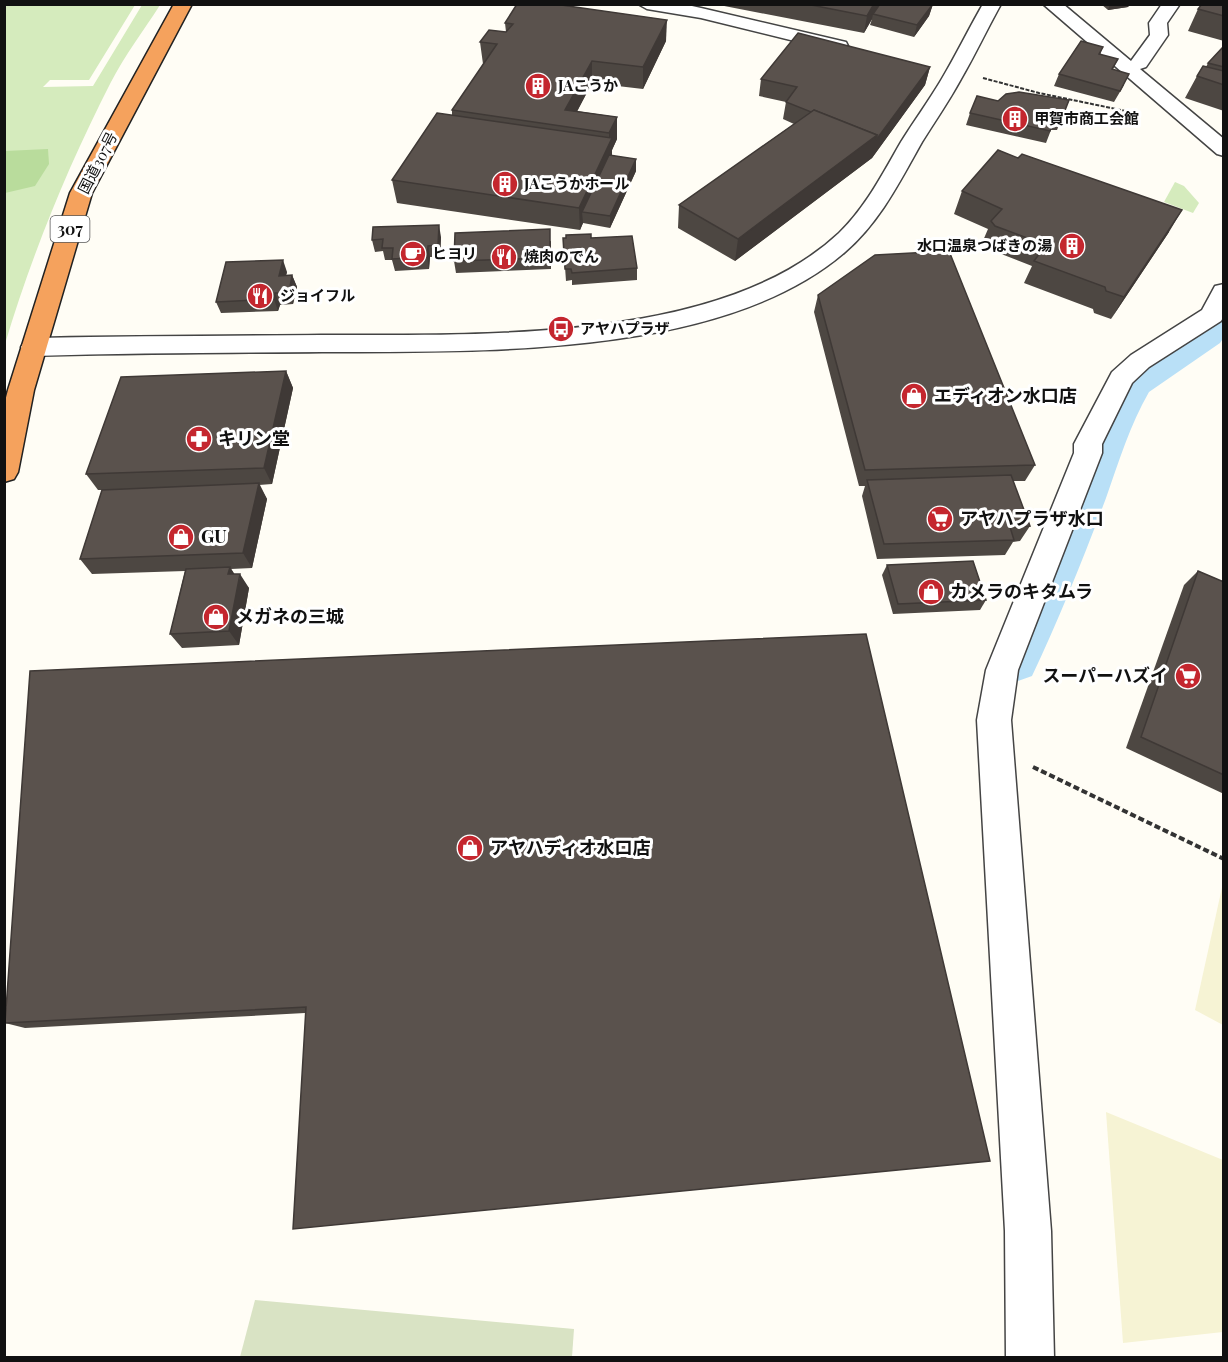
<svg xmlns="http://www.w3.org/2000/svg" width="1228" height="1362" font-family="'Playfair Display','Noto Sans JP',serif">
  <rect width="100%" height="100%" fill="#fffdf5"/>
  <!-- farmland -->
  <g fill="#f6f3d4">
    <path d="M1223,883L1224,1025H1223L1195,1010Z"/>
    <path d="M1106,1112L1223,1160V1332L1123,1343Z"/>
  </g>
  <!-- green -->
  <g fill="#d5ebbd">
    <path d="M5,5H135L89,80H50L43,87L93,86L142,5H160C144,30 125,55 111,82C68,166 32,254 5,344Z"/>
    <path d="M1175,182L1184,186L1199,203L1193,213L1164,202Z"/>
  </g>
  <!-- forest -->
  <path fill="#b9dc9c" d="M48,149L49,164L35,186L5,193V151Z"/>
  <!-- cemetery -->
  <path fill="#d9e3c4" d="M255,1300L574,1329L572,1357H240Z"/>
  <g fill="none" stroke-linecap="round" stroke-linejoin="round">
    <!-- canal -->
    <path fill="#b9e0f7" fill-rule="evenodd" d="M1224,306V337L1220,343L1149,392C1130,425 1119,461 1106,498C1084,557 1059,619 1032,676L1018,681L1004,676L999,664L1071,499L1098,428L1127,376L1198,329L1214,308Z"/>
    <!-- minor casing -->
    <g stroke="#444" stroke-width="3">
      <g id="minor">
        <path d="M638,4H683L701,8L846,42L848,46L846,50L839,52L701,18L647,9Z"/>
        <path d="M983,4H1001C987,29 975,55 961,79C949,101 935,121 922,142C900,181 880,222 845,252C721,359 478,351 322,352C226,353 130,353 34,356L25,353L21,347L25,341L34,338C130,336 225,336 321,335C475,334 720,345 839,233C866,207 883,173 901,142C914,121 928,102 940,82C955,57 968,30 983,4Z"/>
        <path d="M1043,4H1063L1131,61L1150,35L1149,23L1162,4H1180L1167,23L1168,35L1146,67L1140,69L1224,139V156L1217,154Z"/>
        <path d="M1224,284V316L1221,321L1149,367L1132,383L1102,444V453L1018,670L1011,720L1051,1231L1054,1358H1006L1005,1231L977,720L986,670L1074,453V444L1112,372L1131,355L1202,310L1215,286Z"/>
      </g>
    </g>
    <!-- highway casing -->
    <g stroke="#222" stroke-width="3">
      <path id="highway" d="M174,4H192L92,193L34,390L18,472L14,479L4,482V405L8,390L70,193Z"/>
    </g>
    <!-- path-far1 -->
    <path stroke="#333" stroke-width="2" stroke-dasharray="4 1.5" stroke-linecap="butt" d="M983,78L1039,93L1140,114"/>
    <!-- path -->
    <path stroke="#333" stroke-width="4" stroke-dasharray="6 3" stroke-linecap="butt" d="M1033,767L1224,859"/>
    <!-- minor -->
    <use href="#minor" fill="#fff" fill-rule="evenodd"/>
    <!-- highway -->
    <use href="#highway" fill="#f5a25d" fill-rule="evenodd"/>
  </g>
  <!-- wall -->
  <g fill="#4d4742">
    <path d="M714,4H933L929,16L914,37L870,25L872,19L864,33Z"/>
    <path d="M1101,4H1130L1128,7L1108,10Z"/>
    <path d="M1224,4V41L1188,31L1198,9Z"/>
    <path d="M505,23L666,41L643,89L592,83L577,111L617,117V139L612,150V155L636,171L610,228L583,223L580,230L397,203L392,180L452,115V110L484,64H483L480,42L506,32Z"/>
    <path d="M1224,46V111L1185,98L1197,76L1206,67L1208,63Z"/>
    <path d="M1103,47L1100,55L1118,59L1113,69L1124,85L1114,102L1054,86L1059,74Z"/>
    <path d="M930,67L925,85L872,158L735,261L678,228L679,205L794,124L783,119L786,102L759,96L761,79Z"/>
    <path d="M1069,100L1057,130H1051L1046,143L966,125L970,113L998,101Z"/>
    <path d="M962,191L1169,232L1111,319L1094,313L1093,309L1024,283L1032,266L986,248L982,243L988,229L954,214Z"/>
    <path d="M441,237L440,257H430L429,269L395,271L392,260H385L383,251L375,252L372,240Z"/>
    <path d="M563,238H591L637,268V280L572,285V280L566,281Z"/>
    <path d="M551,241V269L456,273L454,261Z"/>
    <path d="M287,272L286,275H292L297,287L293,304L280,305L278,311L221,313L216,302Z"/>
    <path d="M818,295L1035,465L1025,481H1013L1030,526L1020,541L1013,542L1005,555L877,559L862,496L865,486H859L814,312Z"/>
    <path d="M286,371L293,388L272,484L259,485L267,499L252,568L231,569L234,574L249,588L239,645L182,648L170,634L185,571L92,574L80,559L102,490H98L86,474Z"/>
    <path d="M887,565L986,600L980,610L893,614L882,575Z"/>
    <path d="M1198,571L1224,582V794L1126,748L1184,585Z"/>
    <path d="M866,634L305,1013L25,1028L5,1023Z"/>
  </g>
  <!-- shaded-wall -->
  <g fill="#3f3936">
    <path d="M874,4H880L873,14L872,19L864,33L867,16Z"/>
    <path d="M933,4L929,16L914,37L917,25Z"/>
    <path d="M1110,4H1130L1128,7L1108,10Z"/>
    <path d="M667,20L666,41L643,89V67Z"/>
    <path d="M592,61V83L569,127L565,110Z"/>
    <path d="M930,67L925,85L872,158L735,261L738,239L877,135Z"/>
    <path d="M617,117V139L612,150V160L582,212L583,223L580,230L579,208L609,144V133Z"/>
    <path d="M636,159V171L610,228V216Z"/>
    <path d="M1182,210L1169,232L1111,319L1124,297Z"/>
    <path d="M439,225L441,237L440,257L438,245Z"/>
    <path d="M428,246L430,257L429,269L427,257Z"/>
    <path d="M283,260L287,272L283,288L279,276Z"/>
    <path d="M292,275L297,287L293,304L289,293Z"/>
    <path d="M275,293L280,305L278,311L274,299Z"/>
    <path d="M286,371L293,388L272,484L264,468Z"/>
    <path d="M259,483L267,499L252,568L243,553Z"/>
    <path d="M230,567L239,581L240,574L249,588L239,645L229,631L228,574Z"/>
  </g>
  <!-- building -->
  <g fill="#5a524d" stroke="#3f3936" stroke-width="1.5">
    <path d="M517,4H554L667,20L643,67L592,61L565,110L617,117L609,133L452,110L497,44L480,42L489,30L506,32L513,24L505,23Z"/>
    <path d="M806,4H874L867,16Z"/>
    <path d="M880,4H933L917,25L873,14Z"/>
    <path d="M1202,4H1224V16L1198,9Z"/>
    <path d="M798,33L930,67L876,140L877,135L814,110L811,112L786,102L797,87L761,79Z"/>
    <path d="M1081,41L1103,47L1099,54L1118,59L1112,69L1129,74L1120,91L1059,74Z"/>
    <path d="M1224,46V67L1208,63Z"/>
    <path d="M1203,66L1224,71V85L1197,76Z"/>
    <path d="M1019,92L1069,100L1062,118H1055L1050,131L970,113L977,96L998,101L1006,94Z"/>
    <path d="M814,110L877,135L738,239L679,205Z"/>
    <path d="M437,113L612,138L579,208L392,180Z"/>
    <path d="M998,150L1018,158L1022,154L1182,210L1124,297L1106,291L1105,287L1034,261L1046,245L995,226L991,221L1002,209L962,191Z"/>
    <path d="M609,155L636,159L610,216L582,212Z"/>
    <path d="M439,225L438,245L428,246L427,257L392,259L393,248H382L383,239L372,240L373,227Z"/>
    <path d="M550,229V258L454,261L455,233Z"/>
    <path d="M591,234V238L632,236L637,268L572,273L571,269H565L563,238H566V235Z"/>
    <path d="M949,251L1035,465L865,470L818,295L875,255Z"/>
    <path d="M283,260L279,276L292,275L289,293H275L274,299L216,302L226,262Z"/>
    <path d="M286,371L264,468L86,474L121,377Z"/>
    <path d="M1011,475L1030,526L1010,527L1014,540L884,544L867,480Z"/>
    <path d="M259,483L243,553L80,559L102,490Z"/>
    <path d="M973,561L986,600L898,604L887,565Z"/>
    <path d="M230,567L228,574H240L229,631L170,634L186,569Z"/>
    <path d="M1198,571L1224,582V775L1141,737Z"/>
    <path d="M866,634L990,1161L293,1229L306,1007L5,1023L30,671Z"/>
  </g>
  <!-- icons -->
  <defs>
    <g id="building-disc" transform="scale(1.35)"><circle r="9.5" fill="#c4262e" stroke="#fff"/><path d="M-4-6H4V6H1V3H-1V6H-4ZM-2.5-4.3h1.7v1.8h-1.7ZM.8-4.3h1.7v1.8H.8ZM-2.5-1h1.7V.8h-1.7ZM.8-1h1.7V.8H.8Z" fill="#fff"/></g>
    <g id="cafe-disc" transform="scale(1.35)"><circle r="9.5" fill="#c4262e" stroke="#fff"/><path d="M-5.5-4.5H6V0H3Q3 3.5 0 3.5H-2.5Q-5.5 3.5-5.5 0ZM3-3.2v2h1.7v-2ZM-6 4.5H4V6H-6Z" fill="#fff"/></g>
    <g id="restaurant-disc" transform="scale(1.35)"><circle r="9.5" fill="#c4262e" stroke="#fff"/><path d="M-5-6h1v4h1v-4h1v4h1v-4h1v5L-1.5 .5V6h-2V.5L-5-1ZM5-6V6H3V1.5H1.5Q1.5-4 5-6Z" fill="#fff"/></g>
    <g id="bus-disc" transform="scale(1.35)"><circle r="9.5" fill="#c4262e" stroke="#fff"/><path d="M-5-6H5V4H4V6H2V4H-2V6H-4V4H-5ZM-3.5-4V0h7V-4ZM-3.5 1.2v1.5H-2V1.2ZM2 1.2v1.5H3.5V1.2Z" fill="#fff"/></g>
    <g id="shop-disc" transform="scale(1.35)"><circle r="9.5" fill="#c4262e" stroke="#fff"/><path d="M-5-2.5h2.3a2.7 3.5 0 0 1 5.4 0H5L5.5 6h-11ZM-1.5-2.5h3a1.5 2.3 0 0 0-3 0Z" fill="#fff"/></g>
    <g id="pharmacy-disc" transform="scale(1.35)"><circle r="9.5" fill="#c4262e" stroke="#fff"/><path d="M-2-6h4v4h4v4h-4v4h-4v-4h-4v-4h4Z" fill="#fff"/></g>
    <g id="supermarket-disc" transform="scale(1.35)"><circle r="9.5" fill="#c4262e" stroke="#fff"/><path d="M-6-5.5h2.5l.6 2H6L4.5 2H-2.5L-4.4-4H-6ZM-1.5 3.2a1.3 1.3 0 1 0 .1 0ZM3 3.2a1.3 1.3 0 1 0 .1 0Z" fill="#fff"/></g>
  </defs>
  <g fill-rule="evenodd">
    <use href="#building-disc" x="538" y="86"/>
    <use href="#building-disc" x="1015" y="119"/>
    <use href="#building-disc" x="505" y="184"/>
    <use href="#building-disc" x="1072" y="246"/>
    <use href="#cafe-disc" x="413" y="254"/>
    <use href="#restaurant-disc" x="504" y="257"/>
    <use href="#restaurant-disc" x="260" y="296"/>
    <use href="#bus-disc" x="561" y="329"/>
    <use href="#shop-disc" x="914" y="396"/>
    <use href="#pharmacy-disc" x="199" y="439"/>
    <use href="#supermarket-disc" x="940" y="519"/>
    <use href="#shop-disc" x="181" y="537"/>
    <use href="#shop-disc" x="931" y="592"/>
    <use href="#shop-disc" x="216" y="617"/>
    <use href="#supermarket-disc" x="1188" y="676"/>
    <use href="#shop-disc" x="470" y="848"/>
  </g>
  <g text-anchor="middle" stroke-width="6" stroke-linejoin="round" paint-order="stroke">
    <!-- far-poi labels -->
    <g font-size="15" font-weight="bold" fill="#111" stroke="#fff" text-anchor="start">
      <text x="558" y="91">JAこうか</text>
      <text x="1034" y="124">甲賀市商工会館</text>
      <text x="524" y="189">JAこうかホール</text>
      <text x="1052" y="251" text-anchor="end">水口温泉つばきの湯</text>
      <text x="432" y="259">ヒヨリ</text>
      <text x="524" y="262">焼肉のでん</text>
      <text x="280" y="301">ジョイフル</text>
      <text x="580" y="334">アヤハプラザ</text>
    </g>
    <!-- far-street labels -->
    <g font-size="15" fill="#111" stroke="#fff">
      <text transform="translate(98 163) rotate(-63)" y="5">国道307号</text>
    </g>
    <!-- shield labels -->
    <rect fill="#fff" stroke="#585858" stroke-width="1.5" x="50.5" y="216" width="39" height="26" rx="4.5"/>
    <g font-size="16" font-weight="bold" fill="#111">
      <text x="70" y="235">307</text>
    </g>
    <!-- poi labels -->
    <g font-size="18" font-weight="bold" fill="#111" stroke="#fff" text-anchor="start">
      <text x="934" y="402">エディオン水口店</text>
      <text x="218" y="445">キリン堂</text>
      <text x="960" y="525">アヤハプラザ水口</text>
      <text x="201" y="543">GU</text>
      <text x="950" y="598">カメラのキタムラ</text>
      <text x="236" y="623">メガネの三城</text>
      <text x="1168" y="682" text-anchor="end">スーパーハズイ</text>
      <text x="490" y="854">アヤハディオ水口店</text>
    </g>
  </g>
  <!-- border -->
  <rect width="1228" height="1362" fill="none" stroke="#111111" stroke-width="12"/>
</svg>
